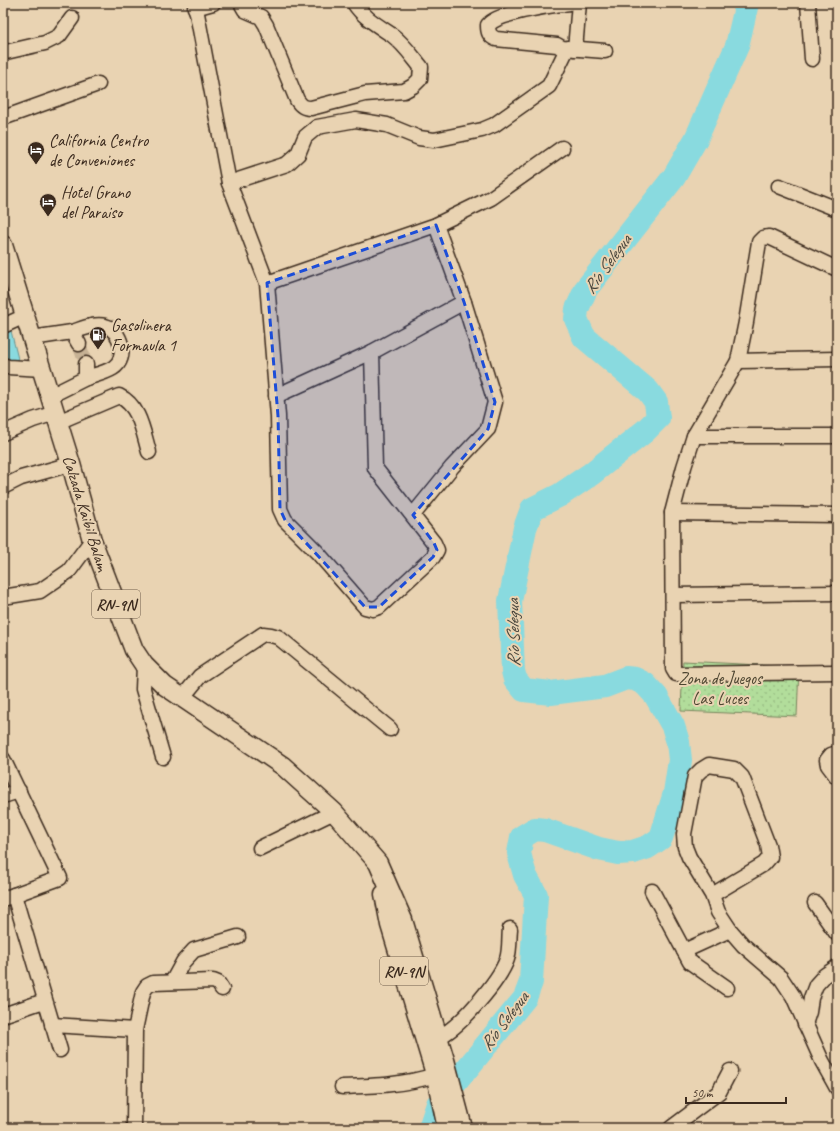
<svg xmlns="http://www.w3.org/2000/svg" width="840" height="1131" font-family="Caveat,sans-serif">
  <defs>
    <pattern id="park-dots" width="8" height="8" patternUnits="userSpaceOnUse"><rect width="8" height="8" fill="#b2dd9b"/><path d="M2 2h.1M6 6h.1" fill="none" stroke="#9abe85" stroke-width="1.8" stroke-linecap="round"/></pattern>
  </defs>
  <rect width="100%" height="100%" fill="#e9d3b2"/>
  <filter id="ink" filterUnits="userSpaceOnUse"><feTurbulence type="fractalNoise" baseFrequency=".025" numOctaves="2"/><feDisplacementMap in="SourceGraphic" scale="8" xChannelSelector="R" yChannelSelector="G"/><feConvolveMatrix kernelMatrix="1 2 1 2 8 2 1 2 1" color-interpolation-filters="sRGB"/></filter>
  <g filter="url(#ink)">
    <!-- park -->
    <path fill="url(#park-dots)" stroke="#76845c" d="M683,661L799,667L797,716L681,711Z"/>
    <!-- water -->
    <path fill="#89dadf" stroke="#6a9492" d="M10,327L18,359L6,362L3,351V329Z"/>
    <g fill="none" stroke-linecap="round" stroke-linejoin="round">
      <!-- river -->
      <path stroke="#89dadf" stroke-width="24" d="M430,1128L438,1104L525,998L531,982L536,895L525,875L521,861L519,853L522,837L535,829L545,830L599,849L618,853L633,852L648,847L661,838L675,793L680,760L678,742L673,726L656,696L645,684L635,679L626,678L605,686L551,693L524,690L515,679L513,671L510,601L525,528L532,509L560,495L591,474L645,431L658,418L656,402L648,391L584,337L576,319L577,309L586,289L674,177L696,139L737,46L747,3"/>
      <!-- minor-tunnel -->
      <path stroke="#c6b194" stroke-width="14" stroke-dasharray="14 7" stroke-linecap="butt" d="M79,344L86,364"/>
      <!-- minor casing -->
      <g stroke="#3b2a1e" stroke-width="17">
        <g id="minor">
          <path d="M195,3L229,183L267,283L278,416L280,509L285,520L317,552L365,607L373,609L379,607L433,557L437,550L434,543L375,468L372,352"/>
          <path d="M241,3L245,10L261,17L266,25L297,100C301,106 304,108 311,108L365,94L404,91L413,86L420,79L421,67C412,56 403,43 392,35C377,25 364,18 354,3"/>
          <path d="M808,3L812,59"/>
          <path d="M195,8L213,3"/>
          <path d="M567,48L605,51"/>
          <path d="M575,49L579,3"/>
          <path d="M3,52H6L45,43L59,36L72,18"/>
          <path d="M3,118L98,84"/>
          <path d="M229,183L287,164L298,154L305,137L317,127L356,120L387,125L419,138L434,140L482,130L494,125L549,86L565,53L562,48L557,45L496,39C489,36 488,32 488,25C499,12 551,6 569,3"/>
          <path d="M779,186L837,209"/>
          <path d="M837,269L769,237L763,238L759,242L746,322L738,361L694,436L684,467L672,513L673,669L676,674L837,672"/>
          <path d="M267,283L436,225L491,198L562,148"/>
          <path d="M3,326L25,316"/>
          <path d="M72,332C82,329 95,323 105,326C122,330 128,359 113,368C105,373 95,375 86,378"/>
          <path d="M32,338L72,332L79,344"/>
          <path d="M738,361L837,359"/>
          <path d="M3,365L8,367L42,369"/>
          <path d="M50,396L86,378V364"/>
          <path d="M276,396L372,352L464,302"/>
          <path d="M58,422L119,396C140,406 143,432 149,452"/>
          <path d="M3,433L33,420L55,413"/>
          <path d="M694,436H837"/>
          <path d="M3,487L21,478L71,464"/>
          <path d="M672,513L837,515"/>
          <path d="M413,515L452,467L488,429L495,402L464,302L436,225"/>
          <path d="M674,595L837,593"/>
          <path d="M3,597L40,591L69,571L92,540"/>
          <path d="M144,665L143,689L163,757"/>
          <path d="M182,698L200,676L263,634L271,635L278,637L390,729"/>
          <path d="M837,753L831,755L827,760L828,765L837,777"/>
          <path d="M3,759L60,878L3,899"/>
          <path d="M3,796L19,791"/>
          <path d="M260,848L334,812"/>
          <path d="M652,891L690,962L727,988"/>
          <path d="M14,895L60,1050"/>
          <path d="M712,895L764,864L770,857L768,845L742,777L734,769L709,765L701,770L695,776L684,834L685,847L689,857L712,895L718,912L730,930L743,945L781,978L793,996L822,1061L837,1088"/>
          <path d="M815,903L837,934"/>
          <path d="M684,951L730,930"/>
          <path d="M172,982L183,962L194,950L238,937"/>
          <path d="M3,1015L44,1001"/>
          <path d="M805,1024L809,1012L811,998L816,985L825,975L837,967"/>
          <path d="M52,1025L135,1030"/>
          <path d="M438,1037C458,1030 500,980 507,959C510,950 509,938 510,929"/>
          <path d="M342,1087C374,1086 405,1085 435,1075"/>
          <path d="M134,1128L135,1030L143,992L147,986L153,983L213,981L218,983L222,989"/>
          <path d="M671,1128L719,1092L730,1071"/>
        </g>
      </g>
      <!-- major casing -->
      <g stroke="#3b2a1e" stroke-width="21">
        <g id="major">
          <path d="M3,245L71,464L92,540L134,650L144,665L165,686L283,766L334,812L378,863L403,920L445,1060L463,1128"/>
          <path d="M384,894L390,925L436,1077L447,1128"/>
        </g>
      </g>
      <!-- minor -->
      <use href="#minor" stroke="#e9d3b2" stroke-width="14"/>
      <!-- major -->
      <use href="#major" stroke="#e9d3b2" stroke-width="18"/>
    </g>
  </g>
  <!-- marked area -->
  <path fill="#1d4ed8" fill-opacity="0.2" stroke="#1d4ed8" stroke-width="3" stroke-dasharray="8 5" stroke-linejoin="round" d="M436,225L464,302L495,402L488,429L413,515L434,543L437,550L433,557L379,607H365L285,520L280,509L278,416L267,283Z"/>
  <!-- icons -->
  <defs>
    <g id="hotel-pin" transform="scale(0.9)"><path d="M0 17L-7.5 6A9.5 9.5 0 1 1 7.5 6Z" fill="#3b2a1e" stroke="#e9d3b2"/><path d="M-6-4.5h1.5V1H6V5H4.5V3h-9V5H-6ZM-4 0a1.8 1.8 0 1 1 3.6 0ZM.5 0V-2.5h3Q6-2.5 6 0Z" fill="#fff"/></g>
    <g id="fuel-pin" transform="scale(0.9)"><path d="M0 17L-7.5 6A9.5 9.5 0 1 1 7.5 6Z" fill="#3b2a1e" stroke="#e9d3b2"/><path d="M-5.5-6h7V0h2V4h1.3V-2.5L3-4.5l.8-.8L6-3V5H2.5V1h-1V6h-7ZM-4.2-4.7v3.2H.2V-4.7Z" fill="#fff"/></g>
  </defs>
  <g fill-rule="evenodd">
    <use href="#hotel-pin" x="36" y="150"/>
    <use href="#hotel-pin" x="48" y="202"/>
    <use href="#fuel-pin" x="98" y="335"/>
  </g>
  <g text-anchor="middle" stroke-width="4" stroke-linejoin="round" paint-order="stroke">
    <!-- shield labels -->
    <g fill="#e9d3b2" stroke="#6f5d4a" stroke-width="1">
      <rect x="92" y="590" width="48" height="28" rx="3"/>
      <rect x="380" y="957" width="48" height="28" rx="3"/>
    </g>
    <g font-size="16" font-weight="bold" fill="#3b2a1e">
      <text x="116" y="610">RN-9N</text>
      <text x="404" y="977">RN-9N</text>
    </g>
    <!-- poi labels -->
    <g font-size="17" fill="#3b2a1e" stroke="#e9d3b2" text-anchor="start">
      <text x="49" y="146">California Centro<tspan x="49" dy="20">de Conveniones</tspan></text>
      <text x="61" y="198">Hotel Grano<tspan x="61" dy="20">del Paraiso</tspan></text>
      <text x="111" y="331">Gasolinera<tspan x="111" dy="20">Formaula 1</tspan></text>
    </g>
    <!-- street labels -->
    <g font-size="17" fill="#3b2a1e" stroke="#e9d3b2">
      <text transform="translate(86 513) rotate(73)" y="6">Calzada Kaibil Balam</text>
    </g>
    <!-- park labels -->
    <g font-size="17" fill="#4d4531" stroke="#e9d3b2">
      <text x="720" y="684">Zona de Juegos<tspan x="720" dy="20">Las Luces</tspan></text>
    </g>
    <!-- water labels -->
    <g font-size="18" font-style="italic" fill="#47443b" stroke="#e9d3b2">
      <text transform="translate(607 264) rotate(-54)" y="6">Río Selegua</text>
      <text transform="translate(513 633) rotate(-91)" y="6">Río Selegua</text>
      <text transform="translate(504 1021) rotate(-53)" y="6">Río Selegua</text>
    </g>
  </g>
  <!-- margin -->
  <rect width="840" height="1131" fill="none" stroke="#e9d3b2" stroke-width="16"/>
  <rect x="8" y="8" width="824" height="1115" fill="none" stroke="#3b2a1e" stroke-width="1.5" filter="url(#ink)"/>
  <!-- scale -->
  <path d="M686 1097v6h100v-6" fill="none" stroke="#3b2a1e" stroke-width="2"/>
  <text x="692" y="1097" font-size="12" fill="#3b2a1e" stroke="#e9d3b2" stroke-width="3" paint-order="stroke">50 m</text>
</svg>
